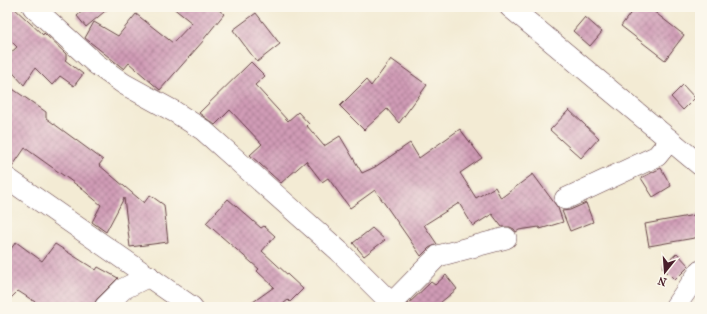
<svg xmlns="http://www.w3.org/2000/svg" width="707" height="314" font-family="'IM FELL French Canon',serif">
  <defs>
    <pattern id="building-cross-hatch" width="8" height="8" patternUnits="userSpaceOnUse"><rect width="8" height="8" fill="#d09bb6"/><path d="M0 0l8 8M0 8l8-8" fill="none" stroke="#ab7e94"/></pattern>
  </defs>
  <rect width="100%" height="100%" fill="#fbf7ec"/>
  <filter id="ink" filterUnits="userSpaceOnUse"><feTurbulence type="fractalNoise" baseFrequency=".025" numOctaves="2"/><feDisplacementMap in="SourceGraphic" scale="8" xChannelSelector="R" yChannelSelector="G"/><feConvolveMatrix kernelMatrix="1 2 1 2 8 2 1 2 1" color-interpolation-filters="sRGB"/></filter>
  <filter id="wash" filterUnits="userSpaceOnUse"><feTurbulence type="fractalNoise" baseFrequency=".012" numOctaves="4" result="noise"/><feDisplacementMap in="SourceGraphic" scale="16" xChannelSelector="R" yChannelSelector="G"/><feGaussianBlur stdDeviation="0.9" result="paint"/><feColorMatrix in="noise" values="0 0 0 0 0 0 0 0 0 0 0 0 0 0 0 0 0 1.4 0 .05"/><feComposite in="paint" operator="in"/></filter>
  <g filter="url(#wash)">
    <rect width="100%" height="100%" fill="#f3ebd4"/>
    <g id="blocks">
      <!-- building -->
      <g fill="url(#building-cross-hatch)">
        <path d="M7,7H13L43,35L44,33L66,54V59L65,60L83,74L74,86L60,76L52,85L35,68L24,85L7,66V56L17,47L7,37Z"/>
        <path d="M87,7H110L86,27L77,16Z"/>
        <path d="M172,7H215L224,14L203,40H204L160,90L129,63L124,69L85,38L94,22L118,36L136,14L173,43L192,23Z"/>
        <path d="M635,7H648L684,35L665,60L621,26Z"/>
        <path d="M256,13L280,44L257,62L233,30Z"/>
        <path d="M585,17L602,32L590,46L573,31Z"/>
        <path d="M391,59L427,85L399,123L387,109L364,130L340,106L366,80L371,86Z"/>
        <path d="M251,62L265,76L255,85L288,121L298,112L309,124L307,126L324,146L340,136L362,173L375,167L410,143L419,158L460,129L482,158L460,173L476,198L495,187L501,198L533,174L558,208L563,222L540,229L539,227L519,230L516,232L514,229L510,227H502L492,214L473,226L459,203L424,225L437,244L429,248L421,256L375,190L350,208L328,178L322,182L306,161L281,183L250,155L262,144L230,110L215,125L199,113Z"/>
        <path d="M7,85L46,112V118L103,160L99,165L144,203L150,195L164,205L168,242L130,247L124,198L106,232L92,222L101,205L81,188L25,148L12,167L7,166Z"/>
        <path d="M683,85L695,98L683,110L671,97Z"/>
        <path d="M569,110L599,138L581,158L550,130Z"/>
        <path d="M661,168L671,186L653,197L641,178Z"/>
        <path d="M228,199L261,228L264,226L275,236L262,251L303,289L290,302L288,300L279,307H246L274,287L257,271L259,269L206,223Z"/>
        <path d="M586,203L593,222L570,231L562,211L570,210Z"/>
        <path d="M700,214V237L649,246L645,224Z"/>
        <path d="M372,228L385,240L364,256L353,243Z"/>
        <path d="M16,242L42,261L55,244L96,270L98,267L118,278L97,299L94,304L93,307H43L18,291L7,302V254Z"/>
        <path d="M677,253L689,266L675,280L662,267Z"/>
        <path d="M446,275L457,289L435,307H405L431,282L435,285Z"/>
      </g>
    </g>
  </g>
  <g filter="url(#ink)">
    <use href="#blocks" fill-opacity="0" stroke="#633e44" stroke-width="1"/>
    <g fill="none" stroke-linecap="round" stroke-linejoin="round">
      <!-- minor casing -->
      <g stroke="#633e44" stroke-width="22">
        <g id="minor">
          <path d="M33,7L96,64L124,84L175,112L203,130L339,251L391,303"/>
          <path d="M510,7L700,165"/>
          <path d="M7,178L192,307"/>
          <path d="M565,199L657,156L670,140"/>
          <path d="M105,307L123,289L149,276"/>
          <path d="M388,307L438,256L506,238"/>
          <path d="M675,307L700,271"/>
        </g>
      </g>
      <!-- minor -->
      <use href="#minor" stroke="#fff" stroke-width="21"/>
    </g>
  </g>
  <!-- margin -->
  <rect width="707" height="314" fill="none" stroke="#fbf7ec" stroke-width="24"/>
  <!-- north arrow -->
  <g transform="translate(665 272) rotate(197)" stroke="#fbf7ec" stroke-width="3" paint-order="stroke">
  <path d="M0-3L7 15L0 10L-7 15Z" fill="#4a1f2b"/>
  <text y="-6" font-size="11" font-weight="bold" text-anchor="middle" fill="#4a1f2b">N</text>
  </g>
</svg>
